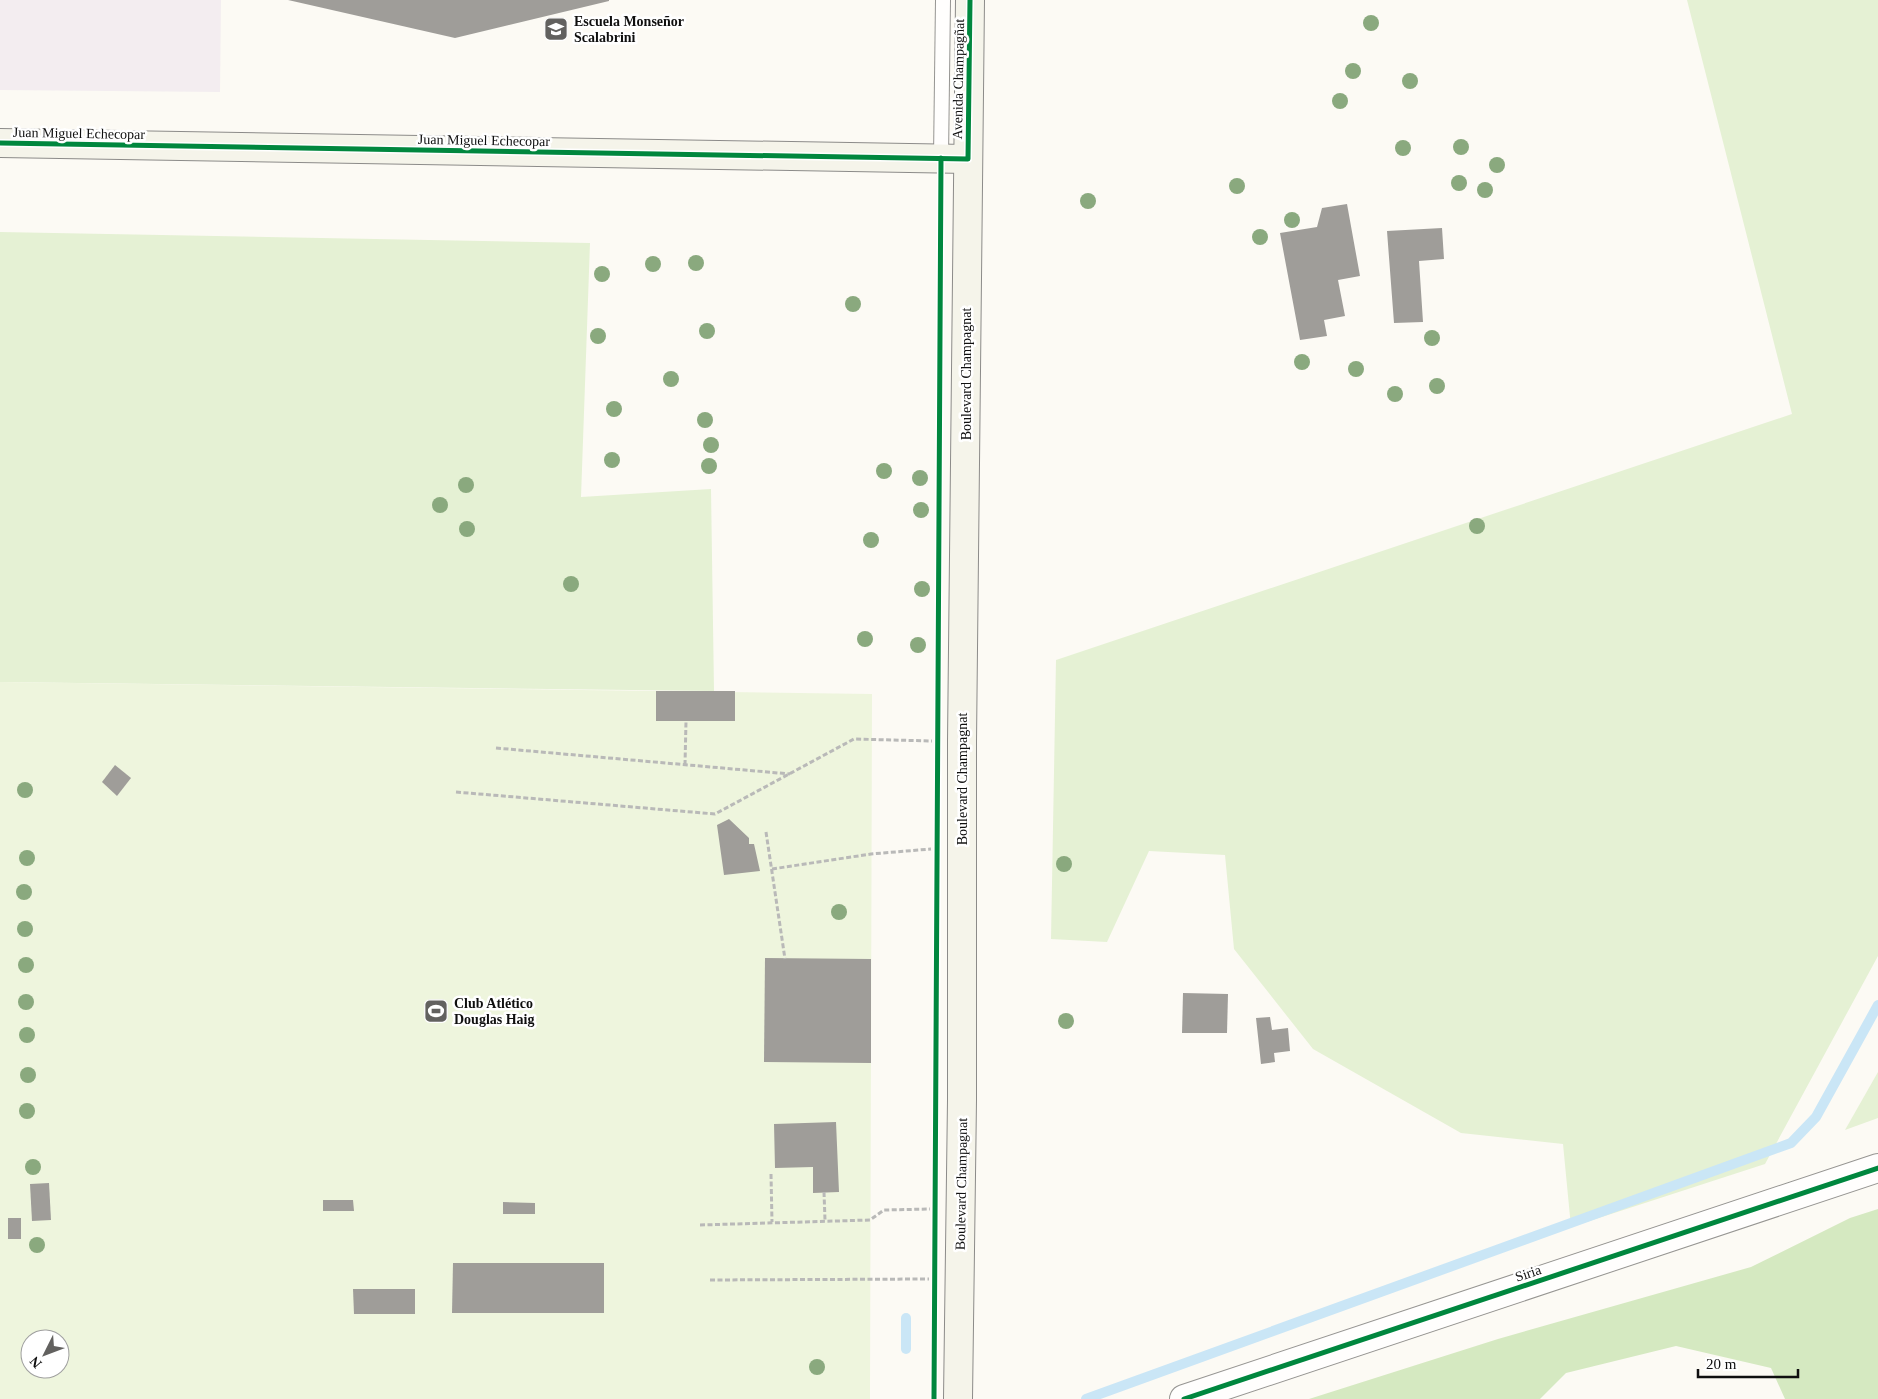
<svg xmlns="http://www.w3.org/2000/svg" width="1878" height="1399" font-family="'Times New Roman',serif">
  <rect width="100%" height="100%" fill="#fcfaf4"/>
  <!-- industrial -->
  <path fill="#f3edf0" d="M0,0H221L220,92L0,90Z"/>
  <!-- green -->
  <g fill="#e5f1d4">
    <path d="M1687,0H1878V956L1765,1164L1571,1227L1563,1144L1461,1133L1313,1049L1234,949L1225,855L1149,851L1107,942L1051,939L1056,660L1792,414Z"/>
    <path d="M0,232L590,243L581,497L711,489L714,691L0,682Z"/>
    <path d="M1878,1072V1118L1845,1130Z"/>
  </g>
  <!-- forest -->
  <path fill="#d5e9c1" d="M1878,1209V1399H1785L1771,1368L1676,1346L1566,1373L1540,1399H1309L1498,1339L1751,1267L1850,1218Z"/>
  <!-- pitch -->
  <path fill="#eef5dd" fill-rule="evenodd" d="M0,682L872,694L870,1399H0ZM30,1339H60V1369H30Z"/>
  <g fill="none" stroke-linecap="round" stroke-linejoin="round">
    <!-- stream -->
    <g stroke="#cae6f6" stroke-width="10">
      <path d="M906,1349V1318"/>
      <path d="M1086,1399L1791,1143L1816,1117L1878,1005"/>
    </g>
  </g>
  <!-- building -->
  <g fill="#9f9d99">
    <path d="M288,0H609V1L455,38Z"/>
    <path d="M1347,204L1360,276L1338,280L1345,316L1324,320L1327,336L1300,340L1280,233L1317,227L1322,208Z"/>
    <path d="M1442,228L1444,259L1419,261L1423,322L1394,323L1387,231Z"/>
    <rect x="656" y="691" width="79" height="30"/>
    <path d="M115,765L131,778L117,796L102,782Z"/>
    <path d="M729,819L749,838V844H754L760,871L724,875L717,825Z"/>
    <path d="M765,958L871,959V1063L764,1062Z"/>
    <path d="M1183,993L1228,994L1227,1033H1182Z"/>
    <path d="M1270,1017L1272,1030L1288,1028L1290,1051L1274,1053L1275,1062L1261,1064L1256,1018Z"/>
    <path d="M836,1122L839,1192L813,1193V1167L775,1168L774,1124Z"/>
    <path d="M49,1183L51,1220L32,1221L30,1184Z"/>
    <path d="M323,1200H353L354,1211H323Z"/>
    <path d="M503,1202L535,1203V1214H503Z"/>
    <rect x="8" y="1218" width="13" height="21"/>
    <path d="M453,1263H604V1313H452Z"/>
    <path d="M353,1289H415V1314H354Z"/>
  </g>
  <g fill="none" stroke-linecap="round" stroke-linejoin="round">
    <!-- lane casing -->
    <g stroke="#969592" stroke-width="16">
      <path id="lane" d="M941,158L943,0"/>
    </g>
    <!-- street casing -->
    <g stroke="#969592" stroke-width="30">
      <path id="street" d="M1184,1399L1878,1168"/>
    </g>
    <!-- secondary casing -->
    <g stroke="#8c8b89" stroke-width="30">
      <g id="secondary">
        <path d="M0,143L968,159"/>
        <path d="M958,1399L962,1100V741L970,0"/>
      </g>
    </g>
    <!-- path -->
    <g stroke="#b9b9b8" stroke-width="3" stroke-dasharray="5 2.5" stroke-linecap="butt">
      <path d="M496,748L790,774"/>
      <path d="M685,765L686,721"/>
      <path d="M456,792L715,814L854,739L932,741"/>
      <path d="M766,832L785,959"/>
      <path d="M772,869L871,854L931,849"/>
      <path d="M771,1174L772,1222"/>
      <path d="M824,1192L825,1220"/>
      <path d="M700,1225L870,1220L884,1210L930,1209"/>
      <path d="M710,1280L929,1279"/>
    </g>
    <!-- lane -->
    <use href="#lane" stroke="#fffefd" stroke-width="14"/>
    <!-- street -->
    <use href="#street" stroke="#fffefd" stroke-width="28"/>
    <!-- secondary -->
    <use href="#secondary" stroke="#f5f4ea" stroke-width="28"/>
    <!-- cycleway casing -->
    <g stroke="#fff" stroke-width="8">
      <g id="cycleway">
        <path d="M0,143L968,159L970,0"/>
        <path d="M934,1399L941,158"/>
        <path d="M1184,1399L1878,1168"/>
      </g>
    </g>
    <!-- cycleway -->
    <use href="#cycleway" stroke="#00873e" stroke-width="5"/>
  </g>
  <!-- trees -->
  <g fill="#8aa97e">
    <circle cx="1371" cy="23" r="8"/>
    <circle cx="1353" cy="71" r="8"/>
    <circle cx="1410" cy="81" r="8"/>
    <circle cx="1340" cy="101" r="8"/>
    <circle cx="1461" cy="147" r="8"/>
    <circle cx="1403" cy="148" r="8"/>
    <circle cx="1497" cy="165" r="8"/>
    <circle cx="1459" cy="183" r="8"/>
    <circle cx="1237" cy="186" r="8"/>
    <circle cx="1485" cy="190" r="8"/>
    <circle cx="1088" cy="201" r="8"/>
    <circle cx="1292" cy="220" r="8"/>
    <circle cx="1260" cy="237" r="8"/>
    <circle cx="696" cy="263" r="8"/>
    <circle cx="653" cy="264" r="8"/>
    <circle cx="602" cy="274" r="8"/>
    <circle cx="853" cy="304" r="8"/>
    <circle cx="707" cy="331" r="8"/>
    <circle cx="598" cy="336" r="8"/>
    <circle cx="1432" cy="338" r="8"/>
    <circle cx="1302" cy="362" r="8"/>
    <circle cx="1356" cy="369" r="8"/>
    <circle cx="671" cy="379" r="8"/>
    <circle cx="1437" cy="386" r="8"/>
    <circle cx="1395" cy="394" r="8"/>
    <circle cx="614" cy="409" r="8"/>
    <circle cx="705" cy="420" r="8"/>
    <circle cx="711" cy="445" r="8"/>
    <circle cx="612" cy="460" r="8"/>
    <circle cx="709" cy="466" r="8"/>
    <circle cx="884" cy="471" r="8"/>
    <circle cx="920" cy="478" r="8"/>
    <circle cx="466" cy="485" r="8"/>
    <circle cx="440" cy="505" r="8"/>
    <circle cx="921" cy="510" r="8"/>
    <circle cx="1477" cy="526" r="8"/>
    <circle cx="467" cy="529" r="8"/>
    <circle cx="871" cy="540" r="8"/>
    <circle cx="571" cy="584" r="8"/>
    <circle cx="922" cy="589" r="8"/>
    <circle cx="865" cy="639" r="8"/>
    <circle cx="918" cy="645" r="8"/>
    <circle cx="25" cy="790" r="8"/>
    <circle cx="27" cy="858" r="8"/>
    <circle cx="1064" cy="864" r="8"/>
    <circle cx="24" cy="892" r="8"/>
    <circle cx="839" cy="912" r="8"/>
    <circle cx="25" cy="929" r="8"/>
    <circle cx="26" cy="965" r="8"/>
    <circle cx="26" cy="1002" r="8"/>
    <circle cx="1066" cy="1021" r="8"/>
    <circle cx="27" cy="1035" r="8"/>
    <circle cx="28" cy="1075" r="8"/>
    <circle cx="27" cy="1111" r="8"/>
    <circle cx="33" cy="1167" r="8"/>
    <circle cx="37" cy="1245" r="8"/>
    <circle cx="817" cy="1367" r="8"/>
  </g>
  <!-- icons -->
  <defs>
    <g id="school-square" transform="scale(1.25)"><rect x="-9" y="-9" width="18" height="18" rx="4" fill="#62615f" stroke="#fff"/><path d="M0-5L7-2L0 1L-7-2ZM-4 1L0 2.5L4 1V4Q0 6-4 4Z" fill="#fff"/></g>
    <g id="stadium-square" transform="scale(1.25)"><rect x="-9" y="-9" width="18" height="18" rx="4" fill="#62615f" stroke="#fff"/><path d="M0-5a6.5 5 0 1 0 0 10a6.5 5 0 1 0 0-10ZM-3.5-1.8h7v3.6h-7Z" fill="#fff"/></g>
  </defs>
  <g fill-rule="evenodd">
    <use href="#school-square" x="556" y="29"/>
    <use href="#stadium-square" x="436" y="1011"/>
  </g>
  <g text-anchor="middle" stroke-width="5" stroke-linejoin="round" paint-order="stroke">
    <!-- poi labels -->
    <g font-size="14" font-weight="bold" fill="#0f0f0f" stroke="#fff" text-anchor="start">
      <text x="574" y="26">Escuela Monseñor<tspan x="574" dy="16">Scalabrini</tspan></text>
      <text x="454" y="1008">Club Atlético<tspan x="454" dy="16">Douglas Haig</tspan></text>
    </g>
    <!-- street labels -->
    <g font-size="14" fill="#0f0f0f" stroke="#fff">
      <text transform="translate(958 79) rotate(-89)" y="5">Avenida Champagñat</text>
      <text transform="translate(79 133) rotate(1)" y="5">Juan Miguel Echecopar</text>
      <text transform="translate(484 140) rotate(1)" y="5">Juan Miguel Echecopar</text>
      <text transform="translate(966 374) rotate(-90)" y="5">Boulevard Champagnat</text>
      <text transform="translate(962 779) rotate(-90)" y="5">Boulevard Champagnat</text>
      <text transform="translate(961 1184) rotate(-89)" y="5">Boulevard Champagnat</text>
      <text transform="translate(1528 1273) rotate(-18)" y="5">Siria</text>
    </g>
  </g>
  <!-- north arrow -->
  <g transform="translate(45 1354) rotate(228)"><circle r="24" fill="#ffffff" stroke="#9f9f9f"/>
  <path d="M0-4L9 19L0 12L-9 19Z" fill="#62615f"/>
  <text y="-8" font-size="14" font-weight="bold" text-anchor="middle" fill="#0f0f0f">N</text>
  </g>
  <!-- scale -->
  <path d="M1698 1369v8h100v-8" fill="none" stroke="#0f0f0f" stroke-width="2.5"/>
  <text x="1706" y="1369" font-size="15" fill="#0f0f0f" stroke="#ffffff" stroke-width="4" paint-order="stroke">20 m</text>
</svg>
